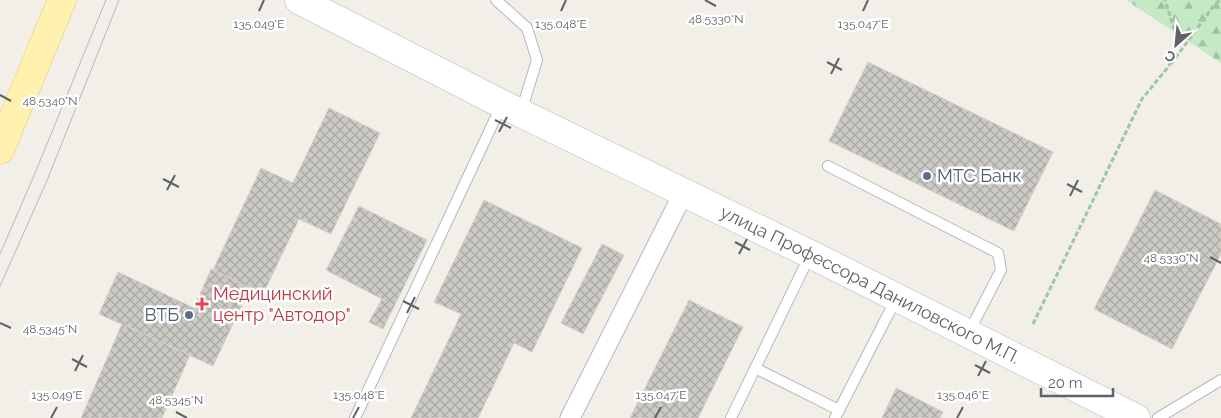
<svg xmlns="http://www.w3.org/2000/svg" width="1221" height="418" font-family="Raleway,sans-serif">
  <defs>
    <pattern id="forest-firs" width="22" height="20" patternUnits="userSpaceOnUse" patternTransform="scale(1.25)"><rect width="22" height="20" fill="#c5e8c5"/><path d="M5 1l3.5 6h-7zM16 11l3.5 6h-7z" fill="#a3c0a4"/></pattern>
    <pattern id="building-cross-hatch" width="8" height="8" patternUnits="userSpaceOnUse" patternTransform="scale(1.25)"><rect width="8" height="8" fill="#cccac5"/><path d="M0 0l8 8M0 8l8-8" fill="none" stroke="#a9a8a4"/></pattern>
  </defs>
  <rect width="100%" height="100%" fill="#f1efe8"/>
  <!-- forest -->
  <path fill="url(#forest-firs)" d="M1126,0H1221V63Z"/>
  <!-- building -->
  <g fill="url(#building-cross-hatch)" stroke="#d6d1c6">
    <path d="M868,62L1053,152L1014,231L829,141Z"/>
    <path d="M329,108L380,133L331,234L299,219L263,294L213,270L261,168L293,183Z"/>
    <path d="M1155,190L1221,224V254L1172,349L1094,309Z"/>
    <path d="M484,200L582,248L532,352L514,343L478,418H411L461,314L434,302Z"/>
    <path d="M359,206L427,240L383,329L369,322L382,299L326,270Z"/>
    <path d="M602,244L624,255L583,334L561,323Z"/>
    <path d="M211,269L250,288L213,366L99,314L118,272L194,308Z"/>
    <path d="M689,300L743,327L698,418H630Z"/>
    <path d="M122,324L190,355L162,418H81Z"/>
    <path d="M896,388L943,412L940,418H882Z"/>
  </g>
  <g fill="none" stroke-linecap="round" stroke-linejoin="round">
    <!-- lane casing -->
    <g stroke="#b5b8bc" stroke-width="12">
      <g id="lane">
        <path d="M496,0L527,28L537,60L521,112"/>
        <path d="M828,166L998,253L1001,270L969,332"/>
        <path d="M755,368L839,410"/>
        <path d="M355,418L502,104"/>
        <path d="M731,418L810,255"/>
        <path d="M835,418L896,299"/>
        <path d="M1158,418L1221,380"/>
      </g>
    </g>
    <!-- street casing -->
    <g stroke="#b5b8bc" stroke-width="21">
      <path id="street" d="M570,418L684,192"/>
    </g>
    <!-- secondary casing -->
    <g stroke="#b6babf" stroke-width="29">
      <g id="secondary">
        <path id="s1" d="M299,0L502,104L810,254L1136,418"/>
      </g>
    </g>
    <!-- primary casing -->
    <g stroke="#f2c960" stroke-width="29">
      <path id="primary" d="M0,150L62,0"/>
    </g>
    <!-- path -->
    <g stroke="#9cc7a9" stroke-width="3" stroke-dasharray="5 2.5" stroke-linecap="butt">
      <path d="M1171,64L1215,4L1221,0"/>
      <path d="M1033,324L1142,99L1169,66L1177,38L1165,0"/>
    </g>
    <!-- lane -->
    <use href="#lane" stroke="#fff" stroke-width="10"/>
    <!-- street -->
    <use href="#street" stroke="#fff" stroke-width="19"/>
    <!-- secondary -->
    <use href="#secondary" stroke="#fff" stroke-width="28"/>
    <!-- primary -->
    <use href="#primary" stroke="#fff2af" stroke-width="28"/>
    <!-- tram -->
    <g stroke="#b6b7b8" stroke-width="1">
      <path d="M0,254L33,178L106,0"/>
      <path d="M0,286L46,183L119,0"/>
    </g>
  </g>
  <!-- ticks -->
  <path fill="none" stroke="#5f6368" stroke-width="2" d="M705,0L716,6M259,11L264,0M561,11L566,0M863,11L868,0M827,62L842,70M831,74L839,58M0,95L11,101M495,120L511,128M499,132L507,117M163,179L179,187M1067,184L1082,192M167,190L175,175M1070,196L1078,180M735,242L750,250M739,254L747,239M1210,257L1221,263M403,301L419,309M407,313L415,297M0,323L11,328M72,359L87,367M975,365L990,373M75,371L83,355M978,376L986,361M176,412L187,418M51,418L57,407M353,418L359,407M655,418L661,407M957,418L963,407"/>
  <!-- markers -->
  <g fill="#5c6f8a" stroke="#fff" stroke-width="2">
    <circle cx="927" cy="176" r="5"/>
    <circle cx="189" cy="315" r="5"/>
  </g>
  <path fill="#e0444e" stroke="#fff" stroke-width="2" d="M199.5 296.5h5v5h5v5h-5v5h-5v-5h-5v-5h5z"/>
  <g text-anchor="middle" stroke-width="5" stroke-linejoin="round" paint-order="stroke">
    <!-- service labels -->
    <g font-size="18" fill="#4e5e75" stroke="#fff" text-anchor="start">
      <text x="937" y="182">МТС Банк</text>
      <text x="179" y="321" text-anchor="end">ВТБ</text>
    </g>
    <!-- street labels -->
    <g font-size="18" fill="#5f6368" stroke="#fff">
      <text dy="6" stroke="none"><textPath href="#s1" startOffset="638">улица Профессора Даниловского М.П.</textPath></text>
    </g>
    <!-- health labels -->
    <g font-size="18" fill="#be3a42" stroke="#fff" text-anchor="start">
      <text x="213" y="300">Медицинский<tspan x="213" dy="21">центр "Автодор"</tspan></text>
    </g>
  </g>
  <g font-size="12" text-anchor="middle" fill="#5f6368" stroke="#fff" stroke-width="5" stroke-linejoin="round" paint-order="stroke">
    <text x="716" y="23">48.5330°N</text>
    <text x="259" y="28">135.049°E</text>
    <text x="561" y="28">135.048°E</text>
    <text x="863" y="28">135.047°E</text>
    <text x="50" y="105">48.5340°N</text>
    <text x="1171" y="262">48.5330°N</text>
    <text x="50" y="333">48.5345°N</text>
    <text x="57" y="399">135.049°E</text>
    <text x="359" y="399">135.048°E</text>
    <text x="661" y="399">135.047°E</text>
    <text x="963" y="399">135.046°E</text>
    <text x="176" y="404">48.5345°N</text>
  </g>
  <!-- north arrow -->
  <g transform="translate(1176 45) rotate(207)" stroke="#ffffff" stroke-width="4" paint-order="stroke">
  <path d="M0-4L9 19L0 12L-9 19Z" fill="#5f6368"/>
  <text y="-8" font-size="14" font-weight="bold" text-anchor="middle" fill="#5f6368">С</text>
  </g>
  <!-- scale -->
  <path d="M1041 388v8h72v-8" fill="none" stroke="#5f6368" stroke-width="2.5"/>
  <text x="1048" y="388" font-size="15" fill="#5f6368" stroke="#ffffff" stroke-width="4" paint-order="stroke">20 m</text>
</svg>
